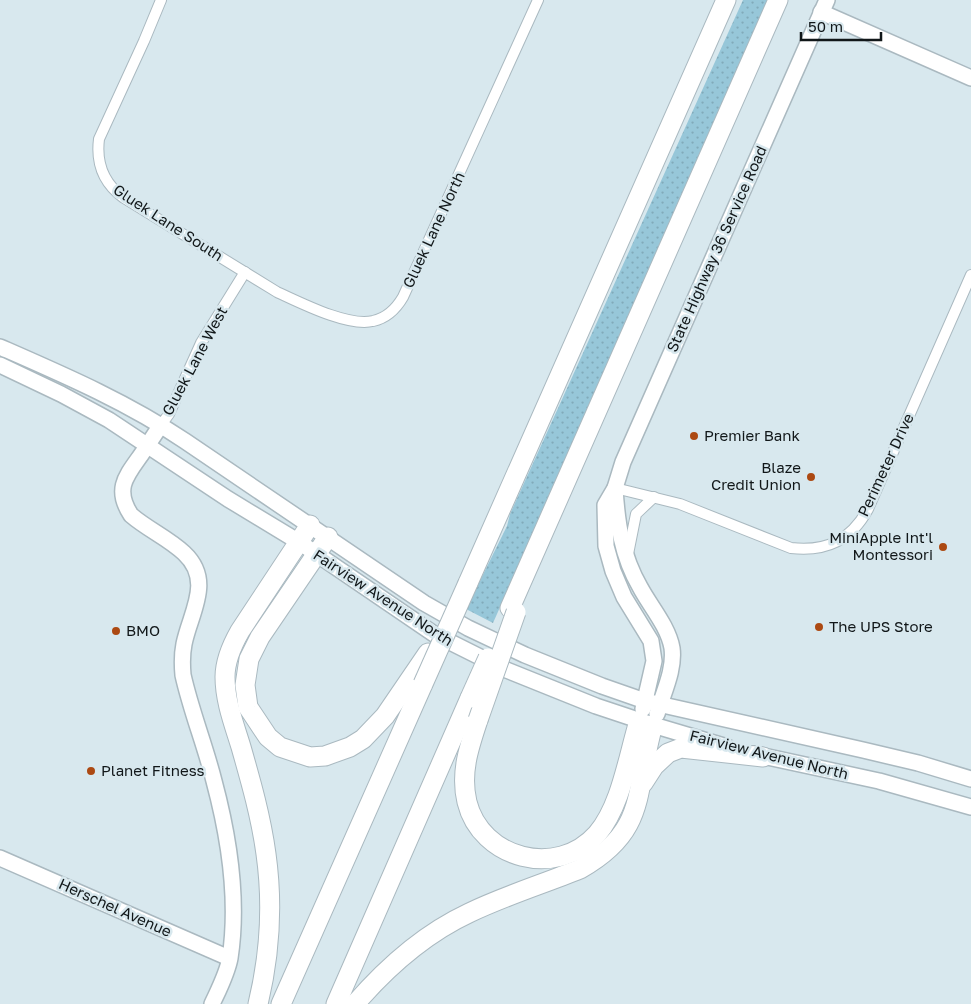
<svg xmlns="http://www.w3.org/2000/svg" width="971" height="1004" font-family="'Golos Text',sans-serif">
  <defs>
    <pattern id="grass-dots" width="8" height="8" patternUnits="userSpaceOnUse" patternTransform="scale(1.25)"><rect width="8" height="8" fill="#97c7d9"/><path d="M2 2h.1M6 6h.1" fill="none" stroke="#81aaba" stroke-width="1.8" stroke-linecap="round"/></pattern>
  </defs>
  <rect width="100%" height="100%" fill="#d8e8ee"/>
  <!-- grass -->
  <path fill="url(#grass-dots)" d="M743,0H769L493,623L466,609L507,526L510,514Z"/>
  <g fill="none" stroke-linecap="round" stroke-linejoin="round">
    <!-- street casing -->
    <g stroke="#aab9c0" stroke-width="12">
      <g id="street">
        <path d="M161,0L144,41L99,139C96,163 103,183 124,198L277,292C301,303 348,327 373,321C387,318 396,309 403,297L538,0"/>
        <path d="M161,425L169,414L201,343L245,272"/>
        <path d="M615,488L680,504L791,548C827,552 851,540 868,509L971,275"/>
        <path d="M628,554L636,514L654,497"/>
      </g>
    </g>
    <!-- secondary casing -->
    <g stroke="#aab9c0" stroke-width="18">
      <g id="secondary">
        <path d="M821,12L971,78"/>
        <path d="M0,347C64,375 127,402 185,441L424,603L468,628L525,655L602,686L645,701L863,750L918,763L971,779"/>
        <path d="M0,365L61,394L109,420L228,499L299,542L434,634L504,669L596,706L653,725L727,747"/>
        <path d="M161,425C154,435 148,445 141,455C126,476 114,489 131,515C147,529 168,538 184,553C214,581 190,613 184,644C182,654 182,664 183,675C191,711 205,745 214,781C229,837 239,899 230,958C227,974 219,989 212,1004"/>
        <path d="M615,488C617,523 622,556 640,587C650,606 668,626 672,648C675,670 663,693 657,714"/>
        <path d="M643,709L654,661L651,641L624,597L613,571L606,546L605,505L615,488L623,462L827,0"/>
        <path d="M754,754L879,781L971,807"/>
        <path d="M0,858L229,958"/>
      </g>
    </g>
    <!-- highway casing -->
    <g stroke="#aab9c0" stroke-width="21">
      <g id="highway">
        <path d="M328,537L260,637L249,659L245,685L248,707L268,737L280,747L310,757L325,756L350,747L363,739L385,716L428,653"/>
        <path d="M468,583L726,0"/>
        <path d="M510,608L778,0"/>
        <path d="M478,720C469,747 460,773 467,802C481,859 557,879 597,834C621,806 628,757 639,721"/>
        <path d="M643,783L654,766L668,753L681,748L763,757"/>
        <path d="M258,1004C270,954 273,904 266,854C261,817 251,782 241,747C234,724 225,701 225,677C225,660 232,645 240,631L310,525"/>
        <path d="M281,1004L423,684"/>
        <path d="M336,1004L470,698"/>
        <path d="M355,1004C387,967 424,934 469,913C504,896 543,884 580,869C649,830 634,791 653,725"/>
      </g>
    </g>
    <!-- street -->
    <use href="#street" stroke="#fff" stroke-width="10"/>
    <!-- secondary -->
    <use href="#secondary" stroke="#fff" stroke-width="15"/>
    <!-- highway -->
    <use href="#highway" stroke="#fff" stroke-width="19"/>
    <!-- highway-bridge casing -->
    <g stroke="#aab9c0" stroke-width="21" stroke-linecap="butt">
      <g id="highway-bridge">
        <path d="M423,684L468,583"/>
        <path d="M470,698L488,658"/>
        <path d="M478,720L516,612"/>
      </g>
    </g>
    <!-- highway-bridge -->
    <use href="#highway-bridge" stroke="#fff" stroke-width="19"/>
  </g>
  <!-- markers -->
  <g fill="#ac4912" stroke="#d8e8ee" stroke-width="2">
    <circle cx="694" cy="436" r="5"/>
    <circle cx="811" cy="477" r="5"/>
    <circle cx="943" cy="547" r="5"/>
    <circle cx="819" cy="627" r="5"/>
    <circle cx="116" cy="631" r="5"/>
    <circle cx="91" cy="771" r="5"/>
  </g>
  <g text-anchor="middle" stroke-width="5" stroke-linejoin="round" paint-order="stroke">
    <!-- street labels -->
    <g font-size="15" fill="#111719" stroke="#d8e8ee">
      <text transform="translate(168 223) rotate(33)" y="5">Gluek Lane South</text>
      <text transform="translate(434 230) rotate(-65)" y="5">Gluek Lane North</text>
      <text transform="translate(717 249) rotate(-66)" y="5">State Highway 36 Service Road</text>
      <text transform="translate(195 361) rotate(-62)" y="5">Gluek Lane West</text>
      <text transform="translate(886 465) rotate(-65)" y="5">Perimeter Drive</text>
      <text transform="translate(383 598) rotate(33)" y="5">Fairview Avenue North</text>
      <text transform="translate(769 755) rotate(14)" y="5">Fairview Avenue North</text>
      <text transform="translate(115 908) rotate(24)" y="5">Herschel Avenue</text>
    </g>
    <!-- poi labels -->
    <g font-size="15" fill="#111719" stroke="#d8e8ee" text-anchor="start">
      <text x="704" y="441">Premier Bank</text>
      <text x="801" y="473" text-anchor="end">Blaze<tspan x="801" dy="17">Credit Union</tspan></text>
      <text x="933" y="543" text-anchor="end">MiniApple Int'l<tspan x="933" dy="17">Montessori</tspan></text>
      <text x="829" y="632">The UPS Store</text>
      <text x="126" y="636">BMO</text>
      <text x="101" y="776">Planet Fitness</text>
    </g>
  </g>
  <!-- scale -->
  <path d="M801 32v8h80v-8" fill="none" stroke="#111719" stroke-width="2.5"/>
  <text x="808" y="32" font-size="15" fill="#111719" stroke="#d8e8ee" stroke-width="4" paint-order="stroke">50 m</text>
</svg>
